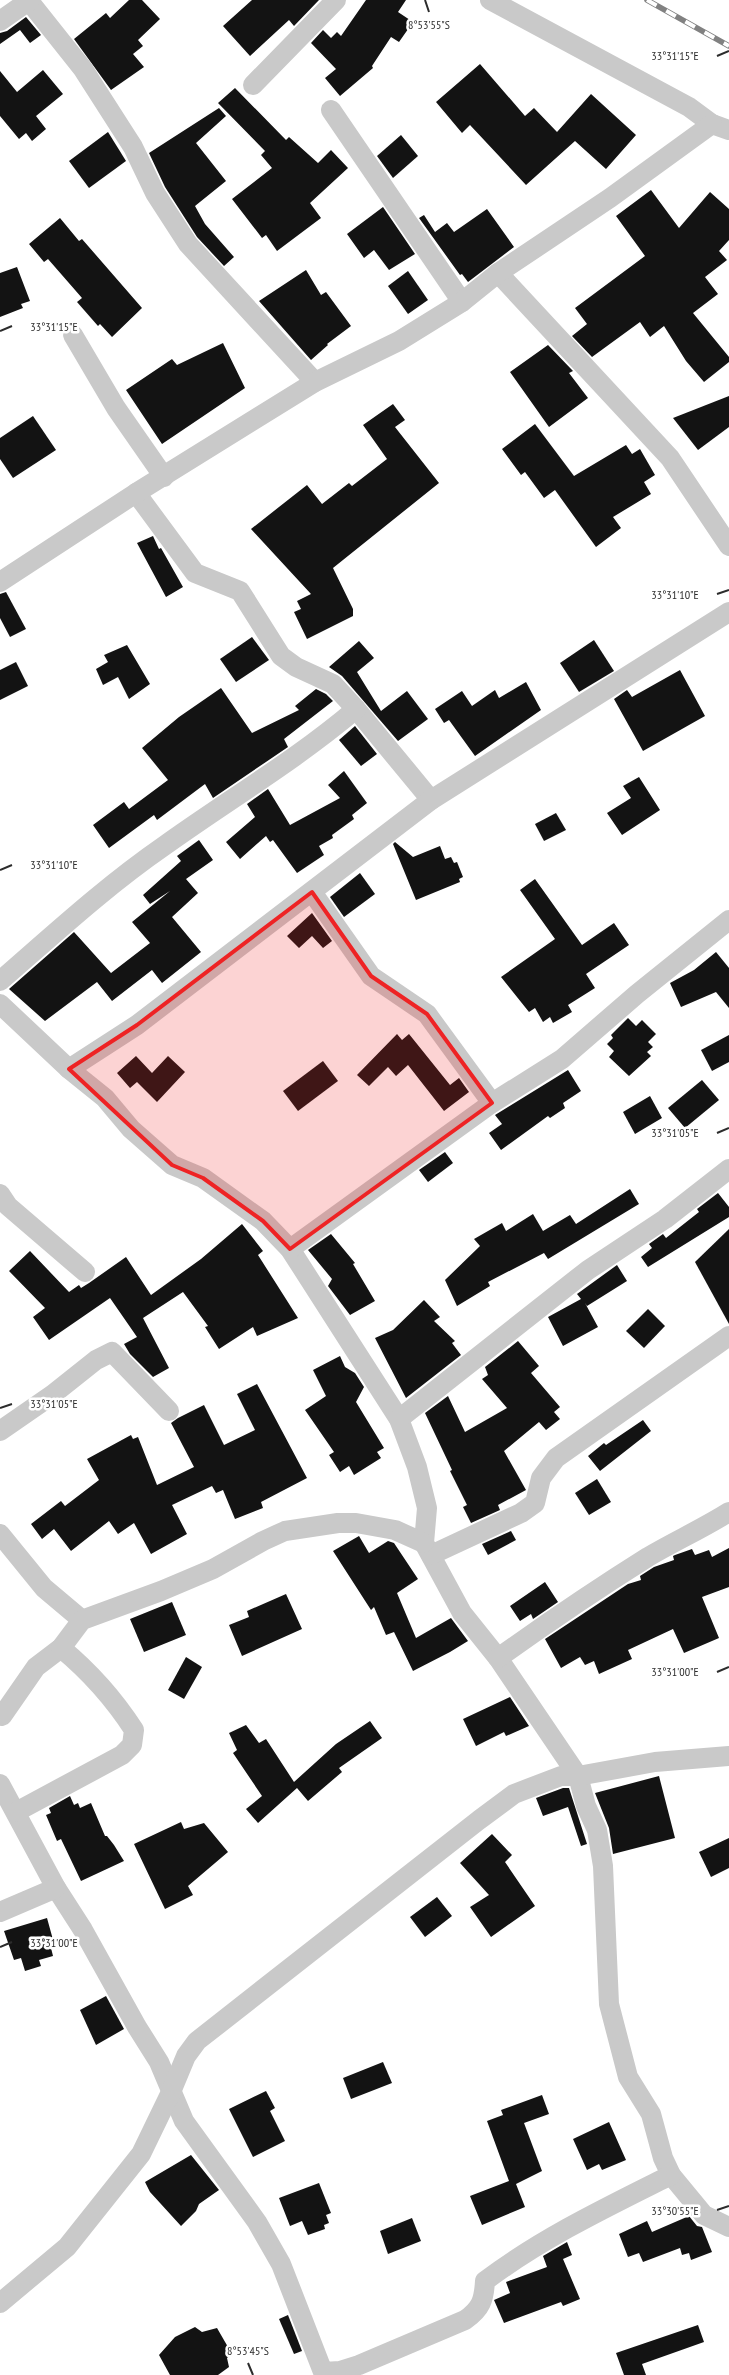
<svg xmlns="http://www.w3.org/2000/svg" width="729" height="2375" font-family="'PT Sans Narrow',sans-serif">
  <rect width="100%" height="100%" fill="#fff"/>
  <!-- building -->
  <g fill="#131313">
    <path d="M129,0H142L160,19L138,40L143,46L133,54L144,67L111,90L74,39L106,13L110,18Z"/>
    <path d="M252,0H319L294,26L289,20L250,56L223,26Z"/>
    <path d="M366,0H406L398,12L413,22L399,42L391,37L372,66L373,68L340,96L325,78L336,69L311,43L323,30L331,38L337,32L341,36Z"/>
    <path d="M26,17L41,35L30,43L20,30L0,44V33L7,31Z"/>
    <path d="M480,64L525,116L534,108L557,132L591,94L636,135L606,169L575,141L526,185L470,125L462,133L436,102Z"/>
    <path d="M43,70L63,94L36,116L46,129L32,141L26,133L19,139L0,116V71L17,92Z"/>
    <path d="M235,88L286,140L289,137L318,163L331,150L348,168L310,203L321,218L277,251L266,235L262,238L232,199L272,168L261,155L265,151L218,103Z"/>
    <path d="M219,108L226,116L196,143L226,181L195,206L205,224L234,257L224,266L197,237L165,187L149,153Z"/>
    <path d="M108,132L126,161L89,188L69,161Z"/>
    <path d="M401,135L418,156L393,178L377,156Z"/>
    <path d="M651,190L679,228L710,192L729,209V240L719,251L727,260L705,277L718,294L693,313L729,357V362L704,382L686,361L664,326L650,337L640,322L592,357L572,336L587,324L575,308L645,256L616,216Z"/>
    <path d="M383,207L415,254L389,270L374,250L364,258L347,234Z"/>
    <path d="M487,209L514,247L468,282L462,274L460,275L419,218L424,215L435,232L447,223L454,232Z"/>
    <path d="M60,218L79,241L82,239L142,308L112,337L100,324L98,326L77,302L82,298L48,259L44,262L29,244Z"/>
    <path d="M17,267L30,301L21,304L23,308L0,317V273Z"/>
    <path d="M306,270L321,295L326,292L351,326L327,344L328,345L311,360L259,301Z"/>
    <path d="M408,271L428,300L408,314L388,286Z"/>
    <path d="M223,343L245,388L162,444L126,390L172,359L177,365Z"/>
    <path d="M548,345L573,371L569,373L588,398L549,427L510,372Z"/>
    <path d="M729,396V427L698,450L673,418Z"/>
    <path d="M393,404L405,420L395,427L439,483L333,568L353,609V616L307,639L294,612L301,609L297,601L311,594L251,529L307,485L322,504L349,483L352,486L387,459L363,425Z"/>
    <path d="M33,416L56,450L13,478L0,459V438Z"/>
    <path d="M535,424L574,476L626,445L632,454L640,449L655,475L644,482L651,494L613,517L621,528L596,547L555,490L544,498L525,472L521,475L502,449Z"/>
    <path d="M153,536L159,549L161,548L183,587L166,597L137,543Z"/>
    <path d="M6,592L26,629L10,637L0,618V594Z"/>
    <path d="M252,637L269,660L236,682L220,659Z"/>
    <path d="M594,640L614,671L579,692L560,663Z"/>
    <path d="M359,641L374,658L357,672L381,711L407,691L428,719L398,741L342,676L329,667Z"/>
    <path d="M127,645L150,684L129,699L118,677L103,685L96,669L108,662L104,655Z"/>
    <path d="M16,662L28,686L0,700V670Z"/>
    <path d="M680,670L705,716L643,751L614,699L627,690L632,697Z"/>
    <path d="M526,682L541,710L475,756L449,720L444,723L435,709L462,691L472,706L495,690L499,698Z"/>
    <path d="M221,688L252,733L299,710L295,706L316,689L326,694L333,701L284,739L288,747L213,798L205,784L157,820L154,815L109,848L93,825L124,802L129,809L168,780L142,748L179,717Z"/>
    <path d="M355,726L377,754L361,766L339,740Z"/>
    <path d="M344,771L367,803L352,815L354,819L332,835L333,838L319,846L324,855L297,873L273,840L270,842L266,836L240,859L226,842L255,817L247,804L268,789L290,825L340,798L328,785Z"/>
    <path d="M639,777L660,810L622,835L607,813L631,798L623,786Z"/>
    <path d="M556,813L566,830L544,841L535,824Z"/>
    <path d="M199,840L213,860L186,879L198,893L172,917L201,952L162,983L152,970L112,1001L97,982L45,1021L9,989L74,932L111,973L150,943L132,922L170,891L150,904L143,895L181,861L177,856Z"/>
    <path d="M395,842L413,857L440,846L445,859L451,857L454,863L457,862L463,877L459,879L460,882L416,900L393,844Z"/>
    <path d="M360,873L375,894L344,917L330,897Z"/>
    <path d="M535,879L582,945L614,923L629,945L586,974L595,988L568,1005L572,1012L553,1023L550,1017L543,1022L535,1008L529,1012L501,977L555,939L520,890Z"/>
    <path d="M312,913L332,941L323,948L312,936L299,948L287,936Z"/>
    <path d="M716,952L729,968V1008L716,992L681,1007L670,983L694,970Z"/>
    <path d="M628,1018L636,1026L642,1020L656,1034L648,1042L653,1047L647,1052L651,1056L629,1076L609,1057L614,1051L607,1044L613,1038L611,1035Z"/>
    <path d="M397,1034L402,1040L409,1034L450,1085L459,1078L469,1092L444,1111L408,1065L396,1076L388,1067L369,1086L357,1075Z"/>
    <path d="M729,1035V1062L712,1071L701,1050Z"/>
    <path d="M136,1056L152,1073L168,1056L185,1072L157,1102L137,1082L130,1088L117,1073Z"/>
    <path d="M323,1061L338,1081L298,1111L283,1091Z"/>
    <path d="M568,1070L581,1091L563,1103L565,1108L550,1118L548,1116L501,1150L489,1133L502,1124L495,1115Z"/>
    <path d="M702,1080L719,1100L685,1128L668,1108Z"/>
    <path d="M650,1096L662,1118L635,1134L623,1112Z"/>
    <path d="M445,1152L453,1163L428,1182L419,1170Z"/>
    <path d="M630,1189L639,1204L548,1259L544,1253L488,1282L490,1286L457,1306L445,1280L480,1246L474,1239L502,1223L506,1231L533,1214L543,1231L570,1215L576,1224Z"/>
    <path d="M718,1193L729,1207V1217L648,1267L641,1257L652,1248L649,1244L663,1234L666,1238L699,1212L697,1209Z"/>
    <path d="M242,1224L263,1251L258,1255L298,1318L257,1336L253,1327L219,1349L205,1327L208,1326L183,1292L143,1318L169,1368L153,1377L130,1354L124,1344L137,1337L110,1298L49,1340L33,1317L45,1308L9,1271L30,1251L69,1292L79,1285L81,1288L89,1283L126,1257L151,1295L201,1259Z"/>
    <path d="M729,1229V1324L695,1262Z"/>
    <path d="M331,1234L355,1263L353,1264L375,1301L350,1315L328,1286L332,1279L308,1250Z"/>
    <path d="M617,1265L627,1281L587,1306L585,1303L598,1327L563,1346L548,1317L581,1299L577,1294Z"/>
    <path d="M424,1300L440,1317L434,1321L455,1341L452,1343L461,1355L406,1398L375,1338L393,1330Z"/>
    <path d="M648,1309L665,1326L644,1348L626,1331Z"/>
    <path d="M518,1341L539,1366L531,1373L560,1407L554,1412L560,1419L546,1430L539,1422L504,1451L526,1490L498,1505L500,1510L471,1523L463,1507L467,1505L450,1471L452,1470L425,1413L448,1396L465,1432L507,1408L482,1379L488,1375L485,1367Z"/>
    <path d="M340,1356L345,1367L355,1373L364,1387L356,1402L384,1448L377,1452L381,1458L354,1475L349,1466L340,1472L329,1455L334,1452L305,1410L326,1396L313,1370Z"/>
    <path d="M257,1384L307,1478L261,1502L263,1508L235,1519L223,1490L216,1493L212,1486L172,1505L187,1534L151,1554L134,1523L118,1534L109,1521L71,1551L54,1529L42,1539L31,1524L61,1501L65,1506L99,1480L87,1459L131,1435L133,1439L138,1437L157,1485L194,1467L171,1423L178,1418L204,1405L224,1445L255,1430L237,1394Z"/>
    <path d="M643,1420L651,1431L600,1471L588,1456L604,1443L606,1445Z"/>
    <path d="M597,1479L611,1502L589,1515L575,1493Z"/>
    <path d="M511,1531L516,1540L488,1555L482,1544Z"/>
    <path d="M359,1536L369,1553L388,1541L394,1543L418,1579L397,1593L416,1638L451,1618L468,1641L450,1652L413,1671L394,1632L386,1635L374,1607L371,1610L333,1551Z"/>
    <path d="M729,1548V1587L702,1597L719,1638L684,1653L673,1629L628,1650L632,1659L599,1674L594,1661L585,1665L580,1657L561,1668L545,1639L628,1584L641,1580L640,1576L654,1567L674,1560L673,1556L675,1555L692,1549L695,1555L709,1550L712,1557Z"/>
    <path d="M545,1582L558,1602L533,1619L531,1614L520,1621L510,1606Z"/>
    <path d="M286,1594L302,1629L242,1656L229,1625L249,1617L247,1611Z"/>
    <path d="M172,1602L186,1635L144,1652L130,1619Z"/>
    <path d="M186,1657L202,1667L184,1699L168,1690Z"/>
    <path d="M510,1697L529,1726L506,1736L504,1732L476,1746L463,1719Z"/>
    <path d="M370,1721L382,1738L339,1768L342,1772L308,1801L297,1788L258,1823L246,1809L262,1796L233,1753L237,1750L229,1733L246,1725L259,1743L266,1739L294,1782L336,1744Z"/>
    <path d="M659,1776L675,1838L613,1854L609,1828L595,1793Z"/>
    <path d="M563,1788H569L587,1844L581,1846L568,1807L543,1816L536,1798Z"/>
    <path d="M70,1796L74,1805L78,1803L80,1808L91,1803L105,1836H107L114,1845L124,1861L81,1881L61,1839L57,1841L46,1815L51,1813L49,1808Z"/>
    <path d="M181,1822L184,1829L204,1823L228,1852L188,1886L193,1895L165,1909L134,1844Z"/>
    <path d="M492,1834L512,1855L505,1862L535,1906L491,1937L470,1907L489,1895L460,1863Z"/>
    <path d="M729,1838V1868L711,1877L699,1852Z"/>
    <path d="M437,1897L452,1916L425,1937L410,1917Z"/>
    <path d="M47,1918L55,1947L51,1948L53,1956L39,1960L41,1966L25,1971L21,1958L14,1960L4,1931Z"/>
    <path d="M106,1996L124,2029L96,2045L80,2010Z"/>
    <path d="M383,2062L392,2083L351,2099L343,2078Z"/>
    <path d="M266,2091L275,2108L270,2111L285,2141L253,2157L229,2109Z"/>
    <path d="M542,2095L549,2114L524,2123L542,2171L516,2184L525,2207L482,2225L470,2196L509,2181L487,2121L503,2115L501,2110Z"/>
    <path d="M609,2122L626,2160L602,2170L599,2164L587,2170L573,2139Z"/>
    <path d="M191,2155L219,2190L199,2204L196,2211L181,2226L150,2192L145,2182Z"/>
    <path d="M319,2183L331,2213L326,2215L329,2223L324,2225L325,2229L308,2235L302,2221L290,2226L279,2198Z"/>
    <path d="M689,2216L697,2226L702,2227L712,2252L691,2260L689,2253L682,2255L680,2248L643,2262L639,2253L628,2257L619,2234L647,2221L652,2232Z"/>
    <path d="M412,2218L421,2241L388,2254L380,2231Z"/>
    <path d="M567,2242L572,2255L563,2259L580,2299L563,2306L561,2302L504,2323L494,2300L510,2293L506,2282L547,2267L543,2256Z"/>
    <path d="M288,2315L302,2351L294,2354L279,2319Z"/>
    <path d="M698,2325L704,2342L642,2364L646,2375H624L616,2353Z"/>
    <path d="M195,2327L202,2332L217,2328L232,2354L227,2358L229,2367L218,2375H170L159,2355L175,2337Z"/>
  </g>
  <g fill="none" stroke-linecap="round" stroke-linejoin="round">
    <!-- street -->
    <g stroke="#c9c9c9" stroke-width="20">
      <path d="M490,0L689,107L712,124L729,130"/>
      <path d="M29,1L83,69L133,147L155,193L188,244L315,382"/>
      <path d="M0,21L30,0"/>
      <path d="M253,85L336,0"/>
      <path d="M331,110L462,302"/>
      <path d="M498,273L670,458L729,546"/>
      <path d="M73,335L116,408L164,477"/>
      <path d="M136,493L195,573L240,591L281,656L296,667L333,684L356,709L431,800"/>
      <path d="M0,582L136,493L315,382L399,341L462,302L498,273L610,198L712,124"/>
      <path d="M312,892L371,976L427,1014L492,1103"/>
      <path d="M0,981C53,935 106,886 164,846C228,800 296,760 356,709"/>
      <path d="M0,1004L69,1069L105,1098L131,1129L172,1165L203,1178L263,1221L290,1249L399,1419L417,1467L427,1508L424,1543L462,1613L498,1658L578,1776L586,1806L597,1830L603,1866L609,2004L628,2077L651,2114L663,2158L671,2175L704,2215L729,2227"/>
      <path d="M69,1069L137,1025L431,800L729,612"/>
      <path d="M0,1194L8,1206L85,1272"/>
      <path d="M290,1249L492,1103L562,1059L637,994L729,920"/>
      <path d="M399,1419L588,1270L665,1219L729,1169"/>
      <path d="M0,1431L52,1395L96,1360L112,1352L169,1411"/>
      <path d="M0,1534L44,1588L82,1620"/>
      <path d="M431,1555L521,1513L535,1503L541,1478L556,1458L729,1336"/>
      <path d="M498,1658C547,1623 597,1589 648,1557C675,1541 702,1529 729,1512"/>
      <path d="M2,1716L36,1667L61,1648L82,1620L161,1591L213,1569L263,1541L285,1531L338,1523H356L395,1530L424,1543"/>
      <path d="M0,1784L56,1888L83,1930L137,2027L159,2062L184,2121L257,2222L281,2264L323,2372L340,2371L359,2365L465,2320C481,2309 484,2300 485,2281C542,2238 607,2207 671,2175"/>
      <path d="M16,1812L122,1755L132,1745L134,1730C114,1699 90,1672 61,1648"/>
      <path d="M0,1912L56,1888"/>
      <path d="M0,2303L67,2247L141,2154L171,2092L186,2056L197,2041L479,1820L514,1794L561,1776H578L655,1762L729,1756"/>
    </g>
    <!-- rail casing -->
    <g stroke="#818181" stroke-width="5.5">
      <path id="rail" d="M647,0L729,46"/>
    </g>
    <!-- rail -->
    <use href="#rail" stroke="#fff" stroke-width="4" stroke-dasharray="11" stroke-linecap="butt"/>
  </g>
  <!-- marked area -->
  <path fill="#ee2324" fill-opacity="0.2" stroke="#ee2324" stroke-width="4" stroke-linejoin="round" d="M312,892L371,976L427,1014L492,1103L290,1249L263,1221L203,1178L172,1165L69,1069L137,1025Z"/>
  <!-- ticks -->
  <path fill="none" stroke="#2c2c2c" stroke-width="2" d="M425,0L429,12M717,56L729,51M0,331L12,326M717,594L729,590M0,870L12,865M717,1133L729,1128M0,1408L12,1404M717,1672L729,1667M0,1947L12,1942M717,2210L729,2206M248,2363L253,2375"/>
  <g font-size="12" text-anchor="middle" fill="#2c2c2c" stroke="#fff" stroke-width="5" stroke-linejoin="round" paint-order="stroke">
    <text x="429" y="29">8°53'55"S</text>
    <text x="675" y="60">33°31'15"E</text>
    <text x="54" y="331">33°31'15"E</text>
    <text x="675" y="599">33°31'10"E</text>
    <text x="54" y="869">33°31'10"E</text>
    <text x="675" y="1137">33°31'05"E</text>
    <text x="54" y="1408">33°31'05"E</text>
    <text x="675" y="1676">33°31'00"E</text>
    <text x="54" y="1947">33°31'00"E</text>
    <text x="675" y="2215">33°30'55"E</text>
    <text x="248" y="2355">8°53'45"S</text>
  </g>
</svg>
